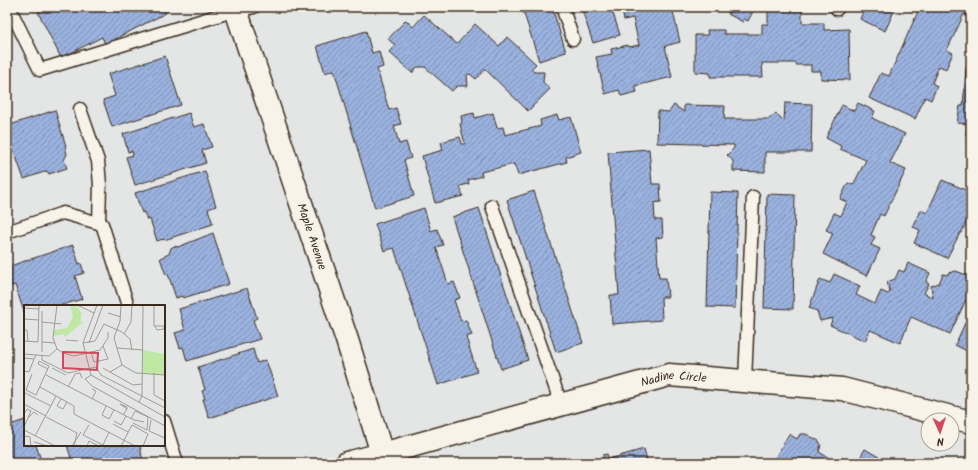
<svg xmlns="http://www.w3.org/2000/svg" width="978" height="470" font-family="Kalam,sans-serif">
  <defs>
    <pattern id="building-hatch" width="6" height="6" patternUnits="userSpaceOnUse"><rect width="6" height="6" fill="#9ab2df"/><path d="M-1 1l2-2M0 6l6-6M5 7l2-2" fill="none" stroke="#7f91b4"/></pattern>
  </defs>
  <rect width="100%" height="100%" fill="#e4e6e6"/>
  <filter id="ink" filterUnits="userSpaceOnUse"><feTurbulence type="fractalNoise" baseFrequency=".025" numOctaves="2"/><feDisplacementMap in="SourceGraphic" scale="8" xChannelSelector="R" yChannelSelector="G"/><feConvolveMatrix kernelMatrix="1 2 1 2 8 2 1 2 1" color-interpolation-filters="sRGB"/></filter>
  <g filter="url(#ink)">
    <!-- building -->
    <g fill="url(#building-hatch)" stroke="#3b2a1e">
      <path d="M48,7H163L166,13L105,44L102,37L61,58L38,12Z"/>
      <path d="M522,7H552L566,52L539,61Z"/>
      <path d="M581,7H611L620,35L593,43Z"/>
      <path d="M621,7H672L680,42L665,46L672,77L635,86L637,92L621,96L619,90L605,94L596,57L612,54L611,49L628,45L629,47L639,45L633,18L624,20Z"/>
      <path d="M722,7H755L748,21L744,19L743,22L728,14L729,11Z"/>
      <path d="M783,7H799V9H802V23H824V30L849,29L850,80L821,79V71H811V65H796V63H762L763,77H710V73L695,72V35H708L707,30H724V34H762V24H768V10L783,9Z"/>
      <path d="M865,7H896L885,31L860,19Z"/>
      <path d="M920,7H971V12L969,16L964,14L947,50L953,53L946,69L939,66L932,83L937,86L931,100L925,97L915,119L869,98L881,73L889,76Z"/>
      <path d="M424,15L457,44L475,24L499,46L507,37L536,64L531,69L534,72H544L543,82L550,89L528,111L485,69L476,79L470,74L467,75L468,86H457L452,91L425,67H417L412,73L389,52L395,45L388,39L406,20L413,27Z"/>
      <path d="M366,31L372,53L379,51L383,67L377,69L389,110L396,108L401,124L394,126L399,144L406,142L411,158L404,160L414,196L375,208L334,70L325,73L317,46Z"/>
      <path d="M165,56L181,105L112,127L103,100L115,96L108,74Z"/>
      <path d="M966,68H971V135H966L967,124L957,123L960,106H963Z"/>
      <path d="M785,103L812,104L811,152H765V172L733,171V161L727,155L734,148V145L657,143L658,111L669,112L674,105L684,112V105L725,106L724,119H769L776,113L784,121Z"/>
      <path d="M858,103L875,111L872,118L905,134L890,163L906,170L884,216L880,214L871,235L875,237L871,245L880,249L867,276L823,254L833,233L826,230L834,213L841,216L847,202L840,199L848,183L853,185L866,160L840,149L841,146L826,138L842,105L854,111Z"/>
      <path d="M55,110L66,146L65,147L67,154L64,160L67,168L49,174L47,171L24,179L7,132V126Z"/>
      <path d="M189,113L194,127L204,124L212,147L202,150L206,163L135,185L126,157L133,155L132,151L128,152L123,134Z"/>
      <path d="M474,113L475,118L493,113L497,128L503,127L505,135L541,126L540,120L557,115L559,120L571,117L581,152L566,157L567,162L518,175L514,164L481,172L482,176L468,180L469,184L460,186L463,196L435,203L422,156L443,150L441,142L460,137L462,144H465L460,124L462,123L461,116Z"/>
      <path d="M649,149L652,184H660L661,202L654,203L655,220H662L663,237L656,238L659,278H666L668,297H661L662,320L612,324L610,295H619L608,152Z"/>
      <path d="M7,161L12,176L7,178Z"/>
      <path d="M205,171L216,206L208,209L213,224L164,240L163,239L157,241L150,219L147,220L144,212L142,213L135,193Z"/>
      <path d="M942,180L971,192V220L968,219L961,233H960L947,258L914,243L920,230L913,227L921,210L927,213Z"/>
      <path d="M534,191L583,343L556,352L507,200Z"/>
      <path d="M710,192L738,193L735,308L707,307Z"/>
      <path d="M767,194L795,195L793,309L764,308Z"/>
      <path d="M424,208L431,231L437,229L443,245L436,247L448,284L454,282L460,298L454,300L461,321L466,320L472,335L466,337L477,372L438,385L394,248L384,251L375,224Z"/>
      <path d="M479,208L528,360L501,369L452,217Z"/>
      <path d="M213,233L229,284L183,298L182,296L176,298L168,274L166,275L160,258L169,254L171,248L174,246L178,247Z"/>
      <path d="M73,245L79,264L81,263L84,273L75,276L82,299L59,306H25V315L15,285L7,287V267Z"/>
      <path d="M908,263L930,273L926,282L929,284L924,293L933,298L931,286L939,283L943,274L947,275L948,273L956,271L969,276L971,289L950,334L911,317L900,343L870,330L865,341L830,325L833,318L820,321L817,311L809,308L820,279L830,283L834,274L860,286L856,295L875,304L881,291L888,294L890,292L887,282L895,279L899,270L904,272Z"/>
      <path d="M247,288L257,318L253,320L260,339L187,361L183,347L180,348L175,333L185,330L179,309Z"/>
      <path d="M971,310V353L955,345Z"/>
      <path d="M253,349L257,363L266,360L278,396L209,418L203,399H205L202,391L205,390L198,367Z"/>
      <path d="M25,420V445H36L42,463H7V426Z"/>
      <path d="M789,434L797,439L800,434H806L819,441L821,445L819,452L838,463H772Z"/>
      <path d="M67,445H140L143,463H65L64,461L71,458Z"/>
      <path d="M644,449L648,463H595L604,460L603,455L607,454L609,459Z"/>
      <path d="M865,449L889,463H857Z"/>
      <path d="M679,457L681,463H658Z"/>
    </g>
    <g fill="none" stroke-linecap="round" stroke-linejoin="round">
      <!-- lane casing -->
      <g stroke="#3b2a1e" stroke-width="15">
        <g id="lane">
          <path d="M9,7L40,70L236,10L254,7"/>
          <path d="M562,7L573,39"/>
          <path d="M837,9L838,7"/>
          <path d="M80,109L98,161L100,185L99,223"/>
          <path d="M492,206L561,404"/>
          <path d="M7,232L63,213L102,224L128,306"/>
          <path d="M745,381L753,197"/>
          <path d="M164,421L177,463"/>
        </g>
      </g>
      <!-- street casing -->
      <g stroke="#3b2a1e" stroke-width="25">
        <path id="street" d="M347,463L382,454"/>
      </g>
      <!-- secondary casing -->
      <g stroke="#3b2a1e" stroke-width="25">
        <g id="secondary">
          <path id="s1" d="M235,7L347,340L385,463"/>
          <path id="s2" d="M382,454L669,375L842,389L971,422"/>
        </g>
      </g>
      <!-- lane -->
      <use href="#lane" stroke="#f7f3e8" stroke-width="12"/>
      <!-- street -->
      <use href="#street" stroke="#f7f3e8" stroke-width="22"/>
      <!-- secondary -->
      <use href="#secondary" stroke="#f7f3e8" stroke-width="22"/>
    </g>
  </g>
  <g text-anchor="middle" stroke-width="3.5" stroke-linejoin="round" paint-order="stroke">
    <!-- street labels -->
    <g font-size="12" fill="#3b2a1e" stroke="#f7f3e8">
      <text dy="4" stroke="none"><textPath href="#s1" startOffset="242">Maple Avenue</textPath></text>
      <text dy="4" stroke="none"><textPath href="#s2" startOffset="302">Nadine Circle</textPath></text>
    </g>
  </g>
  <!-- overview -->
  <g transform="translate(24 305)">
    <rect width="141" height="141" fill="#e4e6e6"/>
    <path d="M46,0L54,2L58,9L56,16L59,17L41,32L40,29L29,31L31,25L43,23L49,12Z" fill="#bfe8a4"/>
    <path d="M119,45L141,49V70L119,68Z" fill="#bfe8a4"/>
    <path fill="none" stroke="#a09b96" stroke-width="1" d="M33,0L29,33L33,44L39,48L50,51L76,45L84,33V27M53,0L70,8M73,0L59,38L67,70L141,112M97,0L96,16L90,33L98,60M130,0V21H141M0,3L15,4M18,6V47M84,8L97,12M0,14L15,15M18,17L37,19M131,21L133,25L140,24V22M0,25H3L4,36M100,29L107,17L108,0M42,35L54,36M0,36L14,37L15,0M18,37L31,38M59,38L71,36L80,19L98,27L106,34L108,45M65,38L79,0M93,43L119,45M67,47L70,57L84,54L79,41M0,49L25,51L33,44M18,50V55L44,68L72,62L77,70L141,103M0,53L10,54L12,50M98,60L112,68L141,70M28,63L42,70M79,63L109,80L118,79M0,66L5,67L10,54M86,67L98,60M130,68V90L141,96M8,69L2,85L12,90L25,61L15,56L14,59L24,64M22,70L110,115L120,117M67,70L61,74L68,81L141,121M16,82L50,101V109L111,141M44,82L51,69L56,68L58,73M0,90L1,88L27,101M37,94L33,101L39,104L43,97M68,94L72,86L68,84M115,97L118,91L119,0M0,99L22,111M82,101L78,110L85,114L90,105M0,109L3,104L7,106L0,122M99,110L103,104V102L96,99L103,104M5,112L10,107L14,110M22,112L53,128L50,141M107,114L111,106L124,112L123,125L109,118M127,115L125,126L141,133M90,116L97,120L102,111M89,119L104,127M65,120L59,130L79,140L85,127M108,120L124,129L119,141M0,125L31,141M0,131L6,132L7,141M11,131L32,91M10,137L24,141M48,141L57,127M63,141L65,136L75,141M97,141L108,120"/>
    <path fill="#d1495b" fill-opacity="0.15" stroke="#d1495b" stroke-width="2" d="M39,47L74,48L73,65L39,63Z"/>
    <rect width="141" height="141" fill="none" stroke="#3b2a1e" stroke-width="2"/>
  </g>
  <!-- margin -->
  <rect width="978" height="470" fill="none" stroke="#f7f3e8" stroke-width="24"/>
  <rect x="12" y="12" width="954" height="446" fill="none" stroke="#3b2a1e" stroke-width="1.5" filter="url(#ink)"/>
  <!-- north arrow -->
  <g transform="translate(940 432) rotate(177)"><circle r="19" fill="#f7f3e8" stroke="#aca397"/>
  <path d="M0-3L7 15L0 10L-7 15Z" fill="#d1495b"/>
  <text y="-6" font-size="11" font-weight="bold" text-anchor="middle" fill="#3b2a1e">N</text>
  </g>
</svg>
